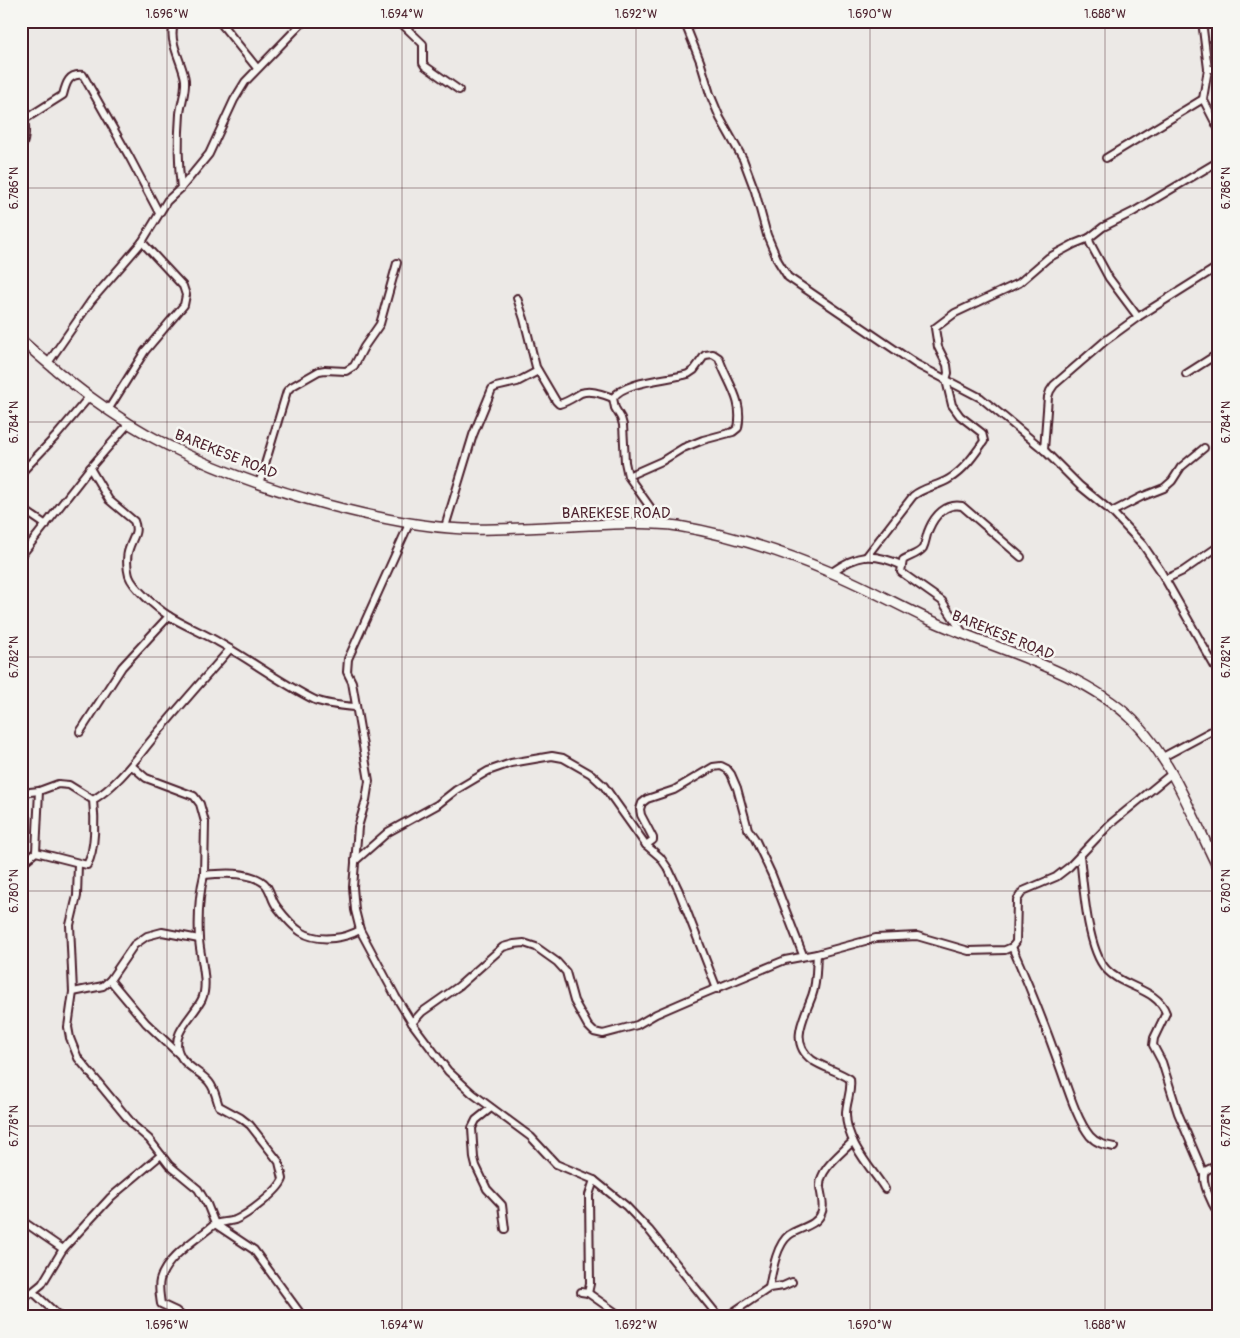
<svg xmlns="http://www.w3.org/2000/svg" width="1240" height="1338" font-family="Pangolin,sans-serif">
  <rect width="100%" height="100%" fill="#ece9e6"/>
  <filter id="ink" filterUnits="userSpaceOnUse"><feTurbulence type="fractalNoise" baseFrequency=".02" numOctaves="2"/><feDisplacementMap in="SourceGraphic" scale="10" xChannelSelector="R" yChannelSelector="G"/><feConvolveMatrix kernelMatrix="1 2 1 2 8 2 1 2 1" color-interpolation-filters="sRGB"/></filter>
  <g filter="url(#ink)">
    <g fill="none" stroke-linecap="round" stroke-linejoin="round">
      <!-- minor casing -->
      <g stroke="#4a1f2b" stroke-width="10">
        <g id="minor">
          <path d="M176,21C165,38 183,62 185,80C186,92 181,103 180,114C178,139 178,163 181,188"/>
          <path d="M219,21L257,68"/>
          <path d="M399,21L423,44V63L425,66L459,90"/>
          <path d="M684,21L700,61L710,94L720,118L743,159L755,191L767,235L778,261L788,277L916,364L981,398L1044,450L1080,486L1112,512L1143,545L1160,570L1219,674"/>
          <path d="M1202,21L1208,69L1203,99L1219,130"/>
          <path d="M687,27L697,21"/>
          <path d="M1208,69H1219"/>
          <path d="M21,108C26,120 27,137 21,149"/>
          <path d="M25,119L63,95C66,83 69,73 83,75L130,158L159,213"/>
          <path d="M1106,158L1203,99"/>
          <path d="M517,298L524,319L536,367L556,401L559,404C568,402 574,397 581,393C591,389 604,395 613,398"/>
          <path d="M1138,317L1109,278L1090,243L1089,238L1103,227L1133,212L1219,161"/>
          <path d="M48,363L91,301L142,242L167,201L181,188L209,154L234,100L245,82L304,21"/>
          <path d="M1186,374L1219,353"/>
          <path d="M108,410L145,351L184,305L186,295L183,286L142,242"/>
          <path d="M1044,450L1048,397L1050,391L1054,385L1105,341L1138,317L1219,266"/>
          <path d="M90,468L109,500L134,521C139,533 132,538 129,549C126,556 127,569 129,576C133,588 158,609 169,616C185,626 204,633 220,643C252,661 282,684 315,700C328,705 343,706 356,707"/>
          <path d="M21,473L57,435L89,397"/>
          <path d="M628,476L662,461L683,448L703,440L733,432L738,428C744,399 727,383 719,358L713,354L705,355L694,370L688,374C668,380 624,381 613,398L615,408L621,418L623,425L625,462L628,476L650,507L656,523"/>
          <path d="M259,484L287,391L291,387L319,371L325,370L346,371L354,366L364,347L380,324L397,263"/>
          <path d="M21,508L46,525"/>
          <path d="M1112,512L1141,497L1164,488L1172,481L1181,467L1204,448"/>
          <path d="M409,524L348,659L347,672L352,682L369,781L366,800L358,827L353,887L355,910L360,930L396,997L412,1023L448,1071L473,1094L531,1137L556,1164L594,1180L626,1206L649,1230L719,1317"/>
          <path d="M445,527L473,435L492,389L496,387L517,382L538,371"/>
          <path d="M21,556L90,468L129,423"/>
          <path d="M866,557L913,496C924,487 938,486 949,479C964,470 975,454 984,441L982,433L960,416L952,405L946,380L948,373L947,365L938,347L935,328L955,313L1019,283L1048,258L1074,244L1089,238"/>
          <path d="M832,572C857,554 873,552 901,565"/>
          <path d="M1166,579L1183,571L1219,546"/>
          <path d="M963,633L942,601L901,572L903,560C909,556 919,554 923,548C926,542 926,535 929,529C935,515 946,503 962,506L1021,557"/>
          <path d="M80,732L122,667L169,616"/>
          <path d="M1161,758L1219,727"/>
          <path d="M132,766L146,778L194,796L200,804L205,822L204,875C199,895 198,919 199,939C200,957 209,983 202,999C194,1016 170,1033 179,1053C184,1066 201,1072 209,1082C215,1089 216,1098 219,1106L241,1118L250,1125L279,1162L283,1179C279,1191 247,1215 235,1220C229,1222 221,1222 215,1224L254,1250L303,1317"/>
          <path d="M21,793L39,791L58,784L69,785L93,800C95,818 96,849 87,865L36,852"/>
          <path d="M93,800C119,784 135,760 154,737C179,707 205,678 230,649"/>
          <path d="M646,845L653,840V838L641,815L640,809L642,803L647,799L674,790L713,767L721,766L727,769L731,774L737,788L748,829L755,839L772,875L803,955"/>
          <path d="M1080,855C1083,883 1087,949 1106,969C1123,988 1157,988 1166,1013L1154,1038L1153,1045L1162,1062L1178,1113L1204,1174"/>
          <path d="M355,861L388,832L437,805L456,790L488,771L511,763L552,756L563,758L591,774L604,786L646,845L660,857L669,870L679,891L717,989"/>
          <path d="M21,864L36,852L39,791"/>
          <path d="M78,864L77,896L70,925L73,992L68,1027L70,1038L78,1058L134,1126L149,1139L169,1165L198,1189L207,1204L215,1224C197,1239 166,1257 160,1280C158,1288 160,1296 161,1304L176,1311L183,1317"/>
          <path d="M204,875C222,873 249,871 264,883C271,889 271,900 277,907C294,929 305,941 334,938C344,937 351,935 360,930"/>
          <path d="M1012,947C1029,985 1044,1023 1058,1062C1066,1083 1076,1119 1090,1136C1096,1143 1104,1145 1114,1147"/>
          <path d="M817,954C816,967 817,983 812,996C805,1016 788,1042 812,1060C824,1068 838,1071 850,1079C852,1093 846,1101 846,1114C846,1141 870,1167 885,1189"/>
          <path d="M110,980L146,1023L179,1054"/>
          <path d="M73,992L103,986L110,980L134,945L147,936L162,932L199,939"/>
          <path d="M412,1023L422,1012L459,986L503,947L514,944L524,943L536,947L557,962L566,972L574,1001L588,1026L594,1032L603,1034L637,1025L656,1014L693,998L785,960L817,954L876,938L917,936L969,951L1005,950L1012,947L1016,942L1017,900L1023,891L1056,877L1069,867L1110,824L1171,774"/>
          <path d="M491,1108L476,1120L472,1128L474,1158L476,1166L487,1189L502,1205L505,1229"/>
          <path d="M1219,1166C1215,1167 1210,1168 1207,1170C1197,1177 1214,1207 1219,1215"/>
          <path d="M21,1220L63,1249"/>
          <path d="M769,1288C772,1273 776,1245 789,1235C798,1228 816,1226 821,1214C825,1207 821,1195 820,1187C819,1169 841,1154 853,1141"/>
          <path d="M33,1292L60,1317"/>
          <path d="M581,1292L588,1293L622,1317"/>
          <path d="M588,1293L590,1284L589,1195L594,1180"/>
          <path d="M21,1301L42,1284L63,1249L111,1197L161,1155"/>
          <path d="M726,1317L769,1288L783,1286L792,1282"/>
        </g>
      </g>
      <!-- secondary casing -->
      <g stroke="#4a1f2b" stroke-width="12">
        <path id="secondary" d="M21,340C66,380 113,418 167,445C218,471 273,490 328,505C373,517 418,527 464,529C505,530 547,527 589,525C619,524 648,522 678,526C731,535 781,551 830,572C864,586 896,604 930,620C996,650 1080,669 1133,720C1171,758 1195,822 1219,870"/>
      </g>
      <!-- minor -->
      <use href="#minor" stroke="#f6f6f2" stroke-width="6"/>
      <!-- secondary -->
      <use href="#secondary" stroke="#f6f6f2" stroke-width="9"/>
    </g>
  </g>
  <!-- ticks -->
  <path fill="none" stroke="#4a1f2b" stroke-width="1" stroke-opacity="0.45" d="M167,21V1317M402,21V1317M636,21V1317M870,21V1317M1105,21V1317M21,188H1219M21,422H1219M21,657H1219M21,891H1219M21,1126H1219"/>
  <g text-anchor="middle" stroke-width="5" stroke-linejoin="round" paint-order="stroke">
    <!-- street labels -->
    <g font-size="15" fill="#4a1f2b" stroke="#f6f6f2">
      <text transform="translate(226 454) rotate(22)" y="5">BAREKESE ROAD</text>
      <text x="616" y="518">BAREKESE ROAD</text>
      <text transform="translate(1003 635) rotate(22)" y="5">BAREKESE ROAD</text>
    </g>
  </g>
  <!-- margin -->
  <rect width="1240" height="1338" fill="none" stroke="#f6f6f2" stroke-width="55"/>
  <rect x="28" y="28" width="1184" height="1282" fill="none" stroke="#4a1f2b" stroke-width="2"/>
  <g font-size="12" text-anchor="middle" fill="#4a1f2b">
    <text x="167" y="18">1.696°W</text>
    <text x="402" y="18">1.694°W</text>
    <text x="636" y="18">1.692°W</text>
    <text x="870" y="18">1.690°W</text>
    <text x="1105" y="18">1.688°W</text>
    <text transform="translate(14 188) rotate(-90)" y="4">6.786°N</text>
    <text transform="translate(1226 188) rotate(-90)" y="4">6.786°N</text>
    <text transform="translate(14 422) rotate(-90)" y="4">6.784°N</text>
    <text transform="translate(1226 422) rotate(-90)" y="4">6.784°N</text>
    <text transform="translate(14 657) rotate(-90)" y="4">6.782°N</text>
    <text transform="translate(1226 657) rotate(-90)" y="4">6.782°N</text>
    <text transform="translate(14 891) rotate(-90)" y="4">6.780°N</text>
    <text transform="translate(1226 891) rotate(-90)" y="4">6.780°N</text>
    <text transform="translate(14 1126) rotate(-90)" y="4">6.778°N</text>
    <text transform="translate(1226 1126) rotate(-90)" y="4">6.778°N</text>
    <text x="167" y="1329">1.696°W</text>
    <text x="402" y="1329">1.694°W</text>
    <text x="636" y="1329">1.692°W</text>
    <text x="870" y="1329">1.690°W</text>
    <text x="1105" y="1329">1.688°W</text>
  </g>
</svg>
